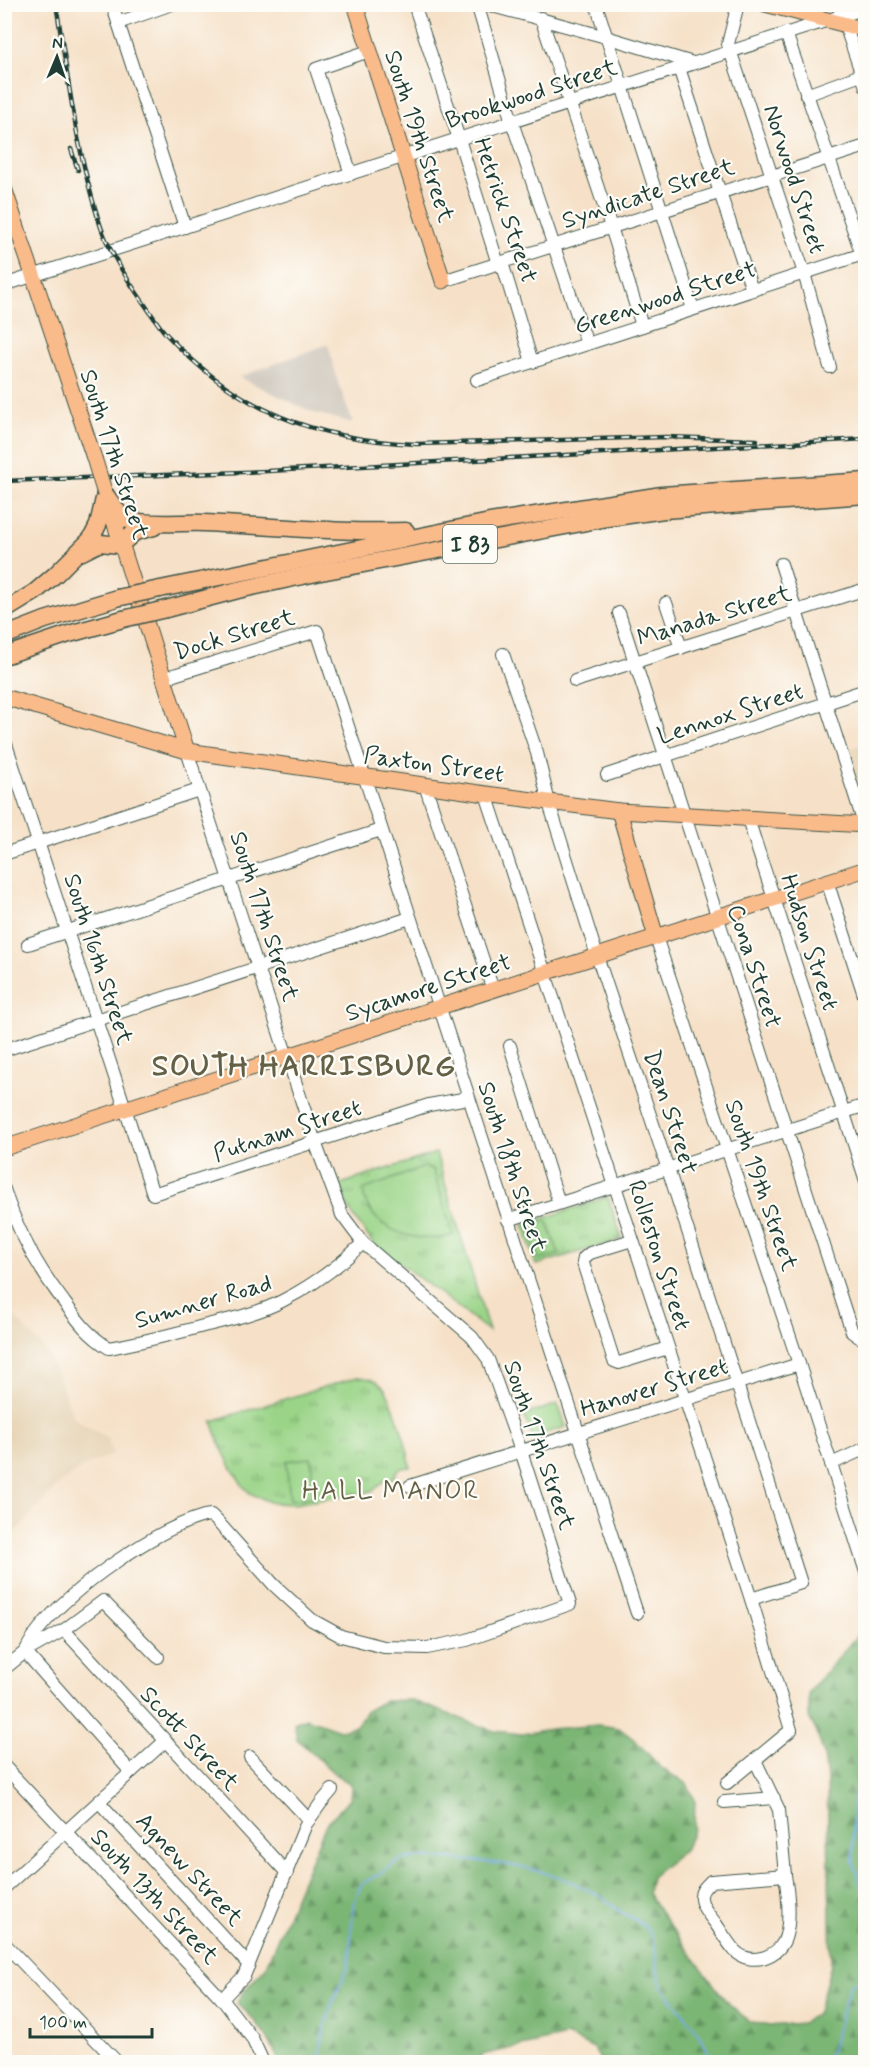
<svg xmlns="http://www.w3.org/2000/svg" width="870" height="2067" font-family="Mynerve,sans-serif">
  <defs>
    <pattern id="forest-firs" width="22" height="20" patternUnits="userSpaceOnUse" patternTransform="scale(1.5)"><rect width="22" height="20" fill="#7bb674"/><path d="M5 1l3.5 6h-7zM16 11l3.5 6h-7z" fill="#649560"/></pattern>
    <pattern id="park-tufts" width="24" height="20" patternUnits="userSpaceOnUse" patternTransform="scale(1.5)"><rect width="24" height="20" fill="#9ad487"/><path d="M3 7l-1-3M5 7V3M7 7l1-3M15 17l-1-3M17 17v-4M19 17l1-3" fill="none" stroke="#7dad6f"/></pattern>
  </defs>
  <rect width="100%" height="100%" fill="#fdfcf7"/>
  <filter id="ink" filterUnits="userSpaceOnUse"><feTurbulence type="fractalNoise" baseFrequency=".0167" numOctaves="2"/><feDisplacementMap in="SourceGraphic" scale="12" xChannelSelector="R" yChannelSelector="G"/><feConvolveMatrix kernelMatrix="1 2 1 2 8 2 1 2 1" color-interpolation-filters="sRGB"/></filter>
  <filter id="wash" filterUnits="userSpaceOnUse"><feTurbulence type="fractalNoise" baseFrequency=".008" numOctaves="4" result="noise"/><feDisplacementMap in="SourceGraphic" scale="24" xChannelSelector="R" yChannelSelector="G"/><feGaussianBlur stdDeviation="1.35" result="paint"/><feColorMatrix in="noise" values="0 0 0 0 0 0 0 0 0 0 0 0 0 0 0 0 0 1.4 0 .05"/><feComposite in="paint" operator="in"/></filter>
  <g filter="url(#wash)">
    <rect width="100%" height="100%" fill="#f6e1c8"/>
    <!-- built -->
    <g fill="#e7d5b7">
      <path d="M865,743V803L846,750Z"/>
      <path d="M5,1307L48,1353L75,1419L107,1438L113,1454L89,1464L60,1483L16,1531L5,1536Z"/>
    </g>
    <!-- industrial -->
    <path fill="#cbc3b8" d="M328,344L338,383L353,423L312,412L239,377Z"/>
    <!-- forest -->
    <path fill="url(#forest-firs)" stroke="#4d7a54" stroke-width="1.5" d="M865,1626V2062H601L594,2048L566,2036L482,2055L480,2062H279C270,2039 256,2020 237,2003L243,1992L265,1968L326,1824L350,1799L351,1784L336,1775L297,1739L294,1723L306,1718L340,1730L356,1726L366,1711L384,1701L411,1700L494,1731L522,1734L550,1729L598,1725L619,1728L636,1741L661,1768L687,1784L695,1800L694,1829L684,1850L651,1877L648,1893L659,1911L726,2001L749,2021L769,2026L802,2023L818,2012L831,1965L827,1779L824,1755L817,1733L809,1717V1692Z"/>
    <!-- park -->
    <g fill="url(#park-tufts)" stroke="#5c885e" stroke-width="1.5">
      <path d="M436,1153L489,1331L372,1242L352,1214L338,1185Z"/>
      <path d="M608,1197L622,1239L536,1265L523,1225Z"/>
      <path d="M357,1377C367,1377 376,1379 383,1387C392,1396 410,1453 410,1467C401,1467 395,1470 393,1479H386L374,1490L364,1493L294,1504L272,1503L250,1493L243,1486L231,1467L221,1447L212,1421Z"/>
    </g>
    <!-- pitch -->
    <g fill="#9ad487" stroke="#5c885e" stroke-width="1.5">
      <path d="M424,1167L433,1169L453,1235C419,1246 367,1230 363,1190Z"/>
      <path d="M547,1221L559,1254L539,1260L528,1227Z"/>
      <path d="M558,1404L566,1427L532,1437L524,1415Z"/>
      <path d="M311,1458L314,1497L290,1500L286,1461Z"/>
    </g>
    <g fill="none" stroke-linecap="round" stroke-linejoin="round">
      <!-- stream -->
      <g stroke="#78ace5" stroke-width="2">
        <path d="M866,1774L860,1782L853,1800V1862L866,1899"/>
        <path d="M319,2062L323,2034L330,2008L349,1965L353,1908L361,1884C368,1880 375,1877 381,1873C386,1870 391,1864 396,1862C410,1855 431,1858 445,1859C501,1861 555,1869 603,1898C610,1902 614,1908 621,1912C630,1918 640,1920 647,1929C660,1946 653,1969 662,1986C674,2006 711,2039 709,2062"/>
        <path d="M823,2062L832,2050L849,1986L866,1973"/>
      </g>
    </g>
  </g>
  <g filter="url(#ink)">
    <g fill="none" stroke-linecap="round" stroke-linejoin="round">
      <!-- minor casing -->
      <g stroke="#3f564a" stroke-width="14">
        <g id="minor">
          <path d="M112,4L185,227"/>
          <path d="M414,4L459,139L498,264L504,269L532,362"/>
          <path d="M477,4L512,122L587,344"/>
          <path d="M485,4L606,37L693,63"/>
          <path d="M596,4L693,309"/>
          <path d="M738,4L728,44L804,273L830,367"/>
          <path d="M838,4L866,87"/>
          <path d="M541,18L611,227L642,326"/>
          <path d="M118,23L172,4"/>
          <path d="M786,33L862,255"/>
          <path d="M679,68L752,290"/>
          <path d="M806,95L861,75"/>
          <path d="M351,174L316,69L369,51"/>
          <path d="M443,281L866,146"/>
          <path d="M4,285L866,8"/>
          <path d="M477,380L866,253"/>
          <path d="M781,564L866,830"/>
          <path d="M666,603L681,648"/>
          <path d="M619,613L852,1332L859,1337L866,1338"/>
          <path d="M503,654L537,753L549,803L597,956L668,1169L801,1583L751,1599"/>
          <path d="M164,678L317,631L637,1613"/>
          <path d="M575,681L866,589"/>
          <path d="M4,738L153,1194L429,1105L468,1098"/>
          <path d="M607,775L866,690"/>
          <path d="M425,785L493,990"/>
          <path d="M486,794L751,1599L791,1730L727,1783"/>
          <path d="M748,819L866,1181"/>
          <path d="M4,854L199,790"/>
          <path d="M827,881L866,1001"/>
          <path d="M656,937L799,1364L866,1572"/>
          <path d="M28,944L381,830"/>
          <path d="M510,1046L559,1203"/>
          <path d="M4,1050L410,918"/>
          <path d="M4,1189C17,1231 38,1268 64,1302C78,1321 89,1336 109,1348C142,1342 174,1334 207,1325C232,1319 259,1313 282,1301C312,1286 339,1266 363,1243"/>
          <path d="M508,1220L866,1105"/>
          <path d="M632,1240L590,1253L584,1258L583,1263L614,1361L619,1363L668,1348"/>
          <path d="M831,1464L866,1448"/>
          <path d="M410,1486L799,1364"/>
          <path d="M64,1630L287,1873"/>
          <path d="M25,1652C29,1644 34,1635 40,1628C72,1588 154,1530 204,1516L211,1515L217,1521L274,1585L312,1620L341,1636L384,1647L427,1648L467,1640L570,1604L521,1451L488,1359L472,1337L363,1243L342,1215L315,1142L187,751"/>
          <path d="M25,1652L131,1772"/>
          <path d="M4,1669L25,1652L64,1630L103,1601L158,1657"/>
          <path d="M250,1757L309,1820"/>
          <path d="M755,1760L779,1810L785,1875"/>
          <path d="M4,1766L222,1999L252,2038L263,2062"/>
          <path d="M99,1802L249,1965"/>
          <path d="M724,1802L774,1798"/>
          <path d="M785,1875C788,1894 791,1917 786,1935C781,1957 751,1967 735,1951C728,1943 722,1933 716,1924C711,1917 700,1906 701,1896C701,1890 707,1885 711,1881Z"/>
          <path d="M4,1888L164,1742"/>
          <path d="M4,1943L117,2062"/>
          <path d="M222,1999L244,1976L306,1824L321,1803L332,1790"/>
        </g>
      </g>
      <!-- major casing -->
      <g stroke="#3f564a" stroke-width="17">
        <g id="major">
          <path d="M355,4L443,281"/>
          <path d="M765,4L866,30"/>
          <path d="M4,188L94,458"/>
          <path d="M107,499L187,751"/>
          <path d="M4,697L187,751L222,756L486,794L619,811L866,825"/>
          <path d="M619,811L656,937"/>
          <path d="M4,1148L866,869"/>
        </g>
      </g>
      <!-- highway casing -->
      <g stroke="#3f564a" stroke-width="19">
        <g id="highway">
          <path d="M105,494C111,502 117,514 126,519C140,526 185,522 204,523C271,526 338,533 406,531"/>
          <path d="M82,552L100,543L120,545L135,532L154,527"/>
          <path d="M160,589L490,522L662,495L866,481"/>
          <path d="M166,609L238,590L321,572L608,518L664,510L866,495"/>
          <path d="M4,611L35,592L56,574L91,539L98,525L105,494"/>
          <path d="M4,636L45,620L117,598"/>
          <path d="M4,656L69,634L123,619"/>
        </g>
      </g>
      <!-- minor -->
      <use href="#minor" stroke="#fff" stroke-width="12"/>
      <!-- major -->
      <use href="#major" stroke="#fabb8b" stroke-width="15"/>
      <!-- highway -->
      <use href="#highway" stroke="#fabb8b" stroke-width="16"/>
      <!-- rail casing -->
      <g stroke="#1f3d34" stroke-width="4.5">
        <g id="rail">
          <path d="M56,4C68,76 76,149 98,218C107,249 125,276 143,302C151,313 158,325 167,335C238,411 315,440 417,444L666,437L757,440"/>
          <path d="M71,149L78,170"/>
          <path d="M4,481L268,471L866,439"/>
        </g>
      </g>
      <!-- rail -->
      <use href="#rail" stroke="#fdfcf7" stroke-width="2" stroke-dasharray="7" stroke-linecap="butt"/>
      <!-- major-bridge casing -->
      <g stroke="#3f564a" stroke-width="17" stroke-linecap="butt">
        <path id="major-bridge" d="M94,458L105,494"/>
      </g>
      <!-- highway-bridge casing -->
      <g stroke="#3f564a" stroke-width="19" stroke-linecap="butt">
        <g id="highway-bridge">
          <path d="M117,598L160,589"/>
          <path d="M123,619L166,609"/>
        </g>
      </g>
      <!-- major-bridge -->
      <use href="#major-bridge" stroke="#fabb8b" stroke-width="15"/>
      <!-- highway-bridge -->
      <use href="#highway-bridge" stroke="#fabb8b" stroke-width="16"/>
    </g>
  </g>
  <g text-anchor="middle" stroke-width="4.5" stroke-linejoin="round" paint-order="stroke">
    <!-- shield labels -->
    <rect fill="#fdfcf7" stroke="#62766e" stroke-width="1.5" x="443" y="525" width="54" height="38" rx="4.5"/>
    <g font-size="22" font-weight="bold" fill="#1f3d34">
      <text x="470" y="552">I 83</text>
    </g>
    <!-- street labels -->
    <g font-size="24" fill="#1f3d34" stroke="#fdfcf7">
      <text transform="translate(531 93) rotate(-18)" y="8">Brookwood Street</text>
      <text transform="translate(420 136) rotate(72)" y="8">South 19th Street</text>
      <text transform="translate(795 179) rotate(72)" y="8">Norwood Street</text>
      <text transform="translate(648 193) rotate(-18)" y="8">Syndicate Street</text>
      <text transform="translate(506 210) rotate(71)" y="8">Hetrick Street</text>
      <text transform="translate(665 297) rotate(-18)" y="8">Greenwood Street</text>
      <text transform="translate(115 454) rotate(72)" y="8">South 17th Street</text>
      <text transform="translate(714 615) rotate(-17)" y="8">Manada Street</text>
      <text transform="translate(234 634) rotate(-17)" y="8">Dock Street</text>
      <text transform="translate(730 713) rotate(-18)" y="8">Lennox Street</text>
      <text transform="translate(434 764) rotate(8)" y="8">Paxton Street</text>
      <text transform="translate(265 916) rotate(72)" y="8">South 17th Street</text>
      <text transform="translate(810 942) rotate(72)" y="8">Hudson Street</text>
      <text transform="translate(99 959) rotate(72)" y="8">South 16th Street</text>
      <text transform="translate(755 966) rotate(72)" y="8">Cona Street</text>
      <text transform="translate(428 987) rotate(-18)" y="8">Sycamore Street</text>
      <text transform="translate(671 1112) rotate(72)" y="8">Dean Street</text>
      <text transform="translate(287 1130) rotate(-18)" y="8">Putnam Street</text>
      <text transform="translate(513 1167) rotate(72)" y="8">South 18th Street</text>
      <text transform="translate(762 1185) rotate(71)" y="8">South 19th Street</text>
      <text transform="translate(660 1255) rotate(72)" y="8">Rolleston Street</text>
      <text transform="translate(203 1301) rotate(-16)" y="8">Sumner Road</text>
      <text transform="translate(654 1387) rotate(-17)" y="8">Hanover Street</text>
      <text transform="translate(540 1445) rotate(71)" y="8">South 17th Street</text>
      <text transform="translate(190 1738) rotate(47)" y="8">Scott Street</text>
      <text transform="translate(190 1869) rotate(47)" y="8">Agnew Street</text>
      <text transform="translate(155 1896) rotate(47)" y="8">South 13th Street</text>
    </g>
    <!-- neighbourhood labels -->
    <g font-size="26" letter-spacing="1.5" fill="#646046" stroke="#fdfcf7">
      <text x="391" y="1499">HALL MANOR</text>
    </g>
    <!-- district labels -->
    <g font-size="30" font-weight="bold" letter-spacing="1.5" fill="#646046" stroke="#fdfcf7">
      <text x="304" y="1075">SOUTH HARRISBURG</text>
    </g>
  </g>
  <!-- margin -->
  <rect width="870" height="2067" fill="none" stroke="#fdfcf7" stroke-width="24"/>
  <!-- north arrow -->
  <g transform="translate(57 57) rotate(2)" stroke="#fdfcf7" stroke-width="4.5" paint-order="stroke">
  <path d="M0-4.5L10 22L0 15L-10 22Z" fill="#1f3d34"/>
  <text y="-9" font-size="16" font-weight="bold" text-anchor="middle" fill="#1f3d34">N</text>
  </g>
  <!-- scale -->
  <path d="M30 2028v9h122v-9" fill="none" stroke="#1f3d34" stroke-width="3"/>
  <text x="39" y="2028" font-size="18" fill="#1f3d34" stroke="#fdfcf7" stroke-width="4.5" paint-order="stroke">100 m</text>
</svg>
